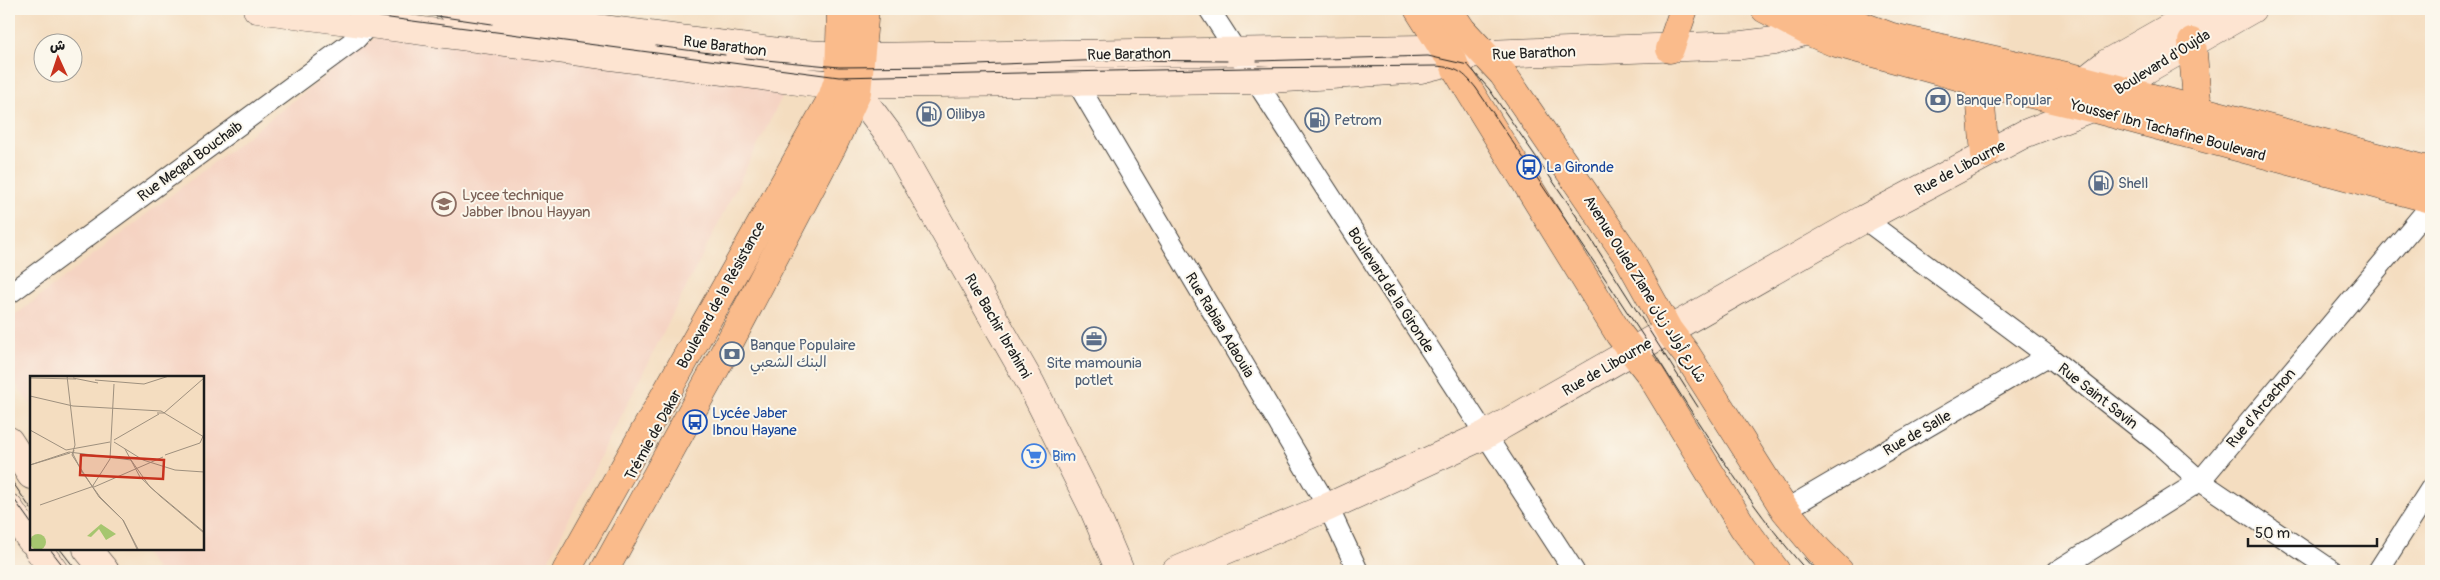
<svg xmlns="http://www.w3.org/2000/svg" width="2440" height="580" font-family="Pangolin,'Playpen Sans Arabic',sans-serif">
  <rect width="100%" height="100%" fill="#fbf7ec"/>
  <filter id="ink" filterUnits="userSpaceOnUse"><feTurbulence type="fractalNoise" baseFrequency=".02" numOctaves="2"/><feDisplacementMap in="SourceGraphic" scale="10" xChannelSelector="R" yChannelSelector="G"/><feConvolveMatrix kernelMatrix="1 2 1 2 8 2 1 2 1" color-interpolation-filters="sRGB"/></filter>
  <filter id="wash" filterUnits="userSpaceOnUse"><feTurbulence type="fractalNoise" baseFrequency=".0096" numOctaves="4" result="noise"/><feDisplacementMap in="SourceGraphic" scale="20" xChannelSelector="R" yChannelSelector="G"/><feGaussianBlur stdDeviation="1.12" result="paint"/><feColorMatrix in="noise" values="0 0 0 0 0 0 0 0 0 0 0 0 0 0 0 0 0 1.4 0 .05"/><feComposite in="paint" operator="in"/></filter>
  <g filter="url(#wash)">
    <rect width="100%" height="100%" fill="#f4ddc0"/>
    <!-- built -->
    <path fill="#f5d3c2" d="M383,32L787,87L543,571H158L141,549H202V378H31V405L9,376V320Z"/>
  </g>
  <g filter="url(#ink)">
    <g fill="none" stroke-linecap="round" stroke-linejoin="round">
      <!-- street casing -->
      <g stroke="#3c3935" stroke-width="22">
        <g id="street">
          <path d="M1209,9L1574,571"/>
          <path d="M1076,81L1328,507L1358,571"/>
          <path d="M1864,219L2048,356L2158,443L2200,481L2333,571"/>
          <path d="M9,294L356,39L369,25L375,9"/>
          <path d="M1785,510L2048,356"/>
          <path d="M2057,571L2200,481L2431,205"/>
          <path d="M2378,571L2431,488"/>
        </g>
      </g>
      <!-- secondary casing -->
      <g stroke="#3c3935" stroke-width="29">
        <g id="secondary">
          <path d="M257,9L821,84L1255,80L1421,69L1465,58"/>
          <path d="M452,9L786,53L860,57L1424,49L1486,54L1742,45L1775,41L1807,31"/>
          <path d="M857,92L892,139L1031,384L1094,510L1120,571"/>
          <path d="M2069,93L2107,63L2202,9"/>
          <path d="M9,441L31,475"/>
          <path d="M9,508L31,540"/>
          <path d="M38,549L54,571"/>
          <path d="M87,549L105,571"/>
          <path d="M1176,571L1328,507L1485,435L1864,219L2024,134L2091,108L2147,69L2252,9"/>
        </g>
      </g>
      <!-- primary casing -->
      <g stroke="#3c3935" stroke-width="29">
        <g id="primary">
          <path d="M1418,9L1444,50L1453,61L1456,69L1619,334L1650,374L1743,527L1776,571"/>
          <path d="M1448,9L1462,30L1503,74L1626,254L1669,331L1687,355L1785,510L1818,550L1839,571"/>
          <path d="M1765,9L1807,31L1833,42L1979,82L2091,108L2431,199"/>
          <path d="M1818,9L1892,37L2084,80L2431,171"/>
          <path d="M2192,42L2198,112"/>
          <path d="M1670,49L1684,9"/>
          <path d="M1979,82L1985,154"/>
          <path d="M566,571L832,98L839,77L841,9"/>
          <path d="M604,571L725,351L833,145L857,92L865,9"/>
        </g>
      </g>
      <!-- street -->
      <use href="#street" stroke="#fff" stroke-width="20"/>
      <!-- secondary -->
      <use href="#secondary" stroke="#fde4d1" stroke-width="28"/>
      <!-- primary -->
      <use href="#primary" stroke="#fabb8b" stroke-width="28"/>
      <!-- tram -->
      <g stroke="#1c1c1c" stroke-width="1">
        <path d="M321,9L839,77L1247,68L1436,66C1458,68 1463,72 1476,88C1534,174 1593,259 1649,345C1699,423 1746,502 1807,571"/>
        <path d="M388,9L492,24"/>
        <path d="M656,46L725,55"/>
        <path d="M745,58L839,67L951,66L1106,60L1227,61"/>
        <path d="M1257,61L1428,56L1468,65L1489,89L1568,203L1698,407"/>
        <path d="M9,477L31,509"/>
        <path d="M9,492L31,523"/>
        <path d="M50,549L67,571"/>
        <path d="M60,549L77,571"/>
        <path d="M1804,558L1816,571"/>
      </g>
    </g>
  </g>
  <!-- icons -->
  <defs>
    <g id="bank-ring" transform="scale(1.25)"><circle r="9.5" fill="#fbf7ec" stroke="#5c6f8a" stroke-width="1.5"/><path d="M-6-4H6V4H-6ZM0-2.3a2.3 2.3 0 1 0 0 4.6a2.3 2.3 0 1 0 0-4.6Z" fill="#5c6f8a"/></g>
    <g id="fuel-ring" transform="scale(1.25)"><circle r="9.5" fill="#fbf7ec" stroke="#5c6f8a" stroke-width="1.5"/><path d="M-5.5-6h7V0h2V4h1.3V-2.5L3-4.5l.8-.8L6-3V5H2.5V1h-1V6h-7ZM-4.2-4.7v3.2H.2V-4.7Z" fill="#5c6f8a"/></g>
    <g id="bus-ring" transform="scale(1.25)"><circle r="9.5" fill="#fbf7ec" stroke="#1a4fb4" stroke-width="1.5"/><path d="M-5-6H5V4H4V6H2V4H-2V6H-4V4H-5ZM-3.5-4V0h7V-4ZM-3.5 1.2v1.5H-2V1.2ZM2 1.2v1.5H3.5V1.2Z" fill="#1a4fb4"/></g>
    <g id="university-ring" transform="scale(1.25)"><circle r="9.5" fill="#fbf7ec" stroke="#8d6e63" stroke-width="1.5"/><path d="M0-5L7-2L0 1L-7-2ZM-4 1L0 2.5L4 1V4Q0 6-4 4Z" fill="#8d6e63"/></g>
    <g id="office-ring" transform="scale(1.25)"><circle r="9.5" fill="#fbf7ec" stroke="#5c6f8a" stroke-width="1.5"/><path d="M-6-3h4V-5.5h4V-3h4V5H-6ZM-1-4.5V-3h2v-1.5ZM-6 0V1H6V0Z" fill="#5c6f8a"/></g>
    <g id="supermarket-ring" transform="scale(1.25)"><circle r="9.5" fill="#fbf7ec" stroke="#3f7fe0" stroke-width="1.5"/><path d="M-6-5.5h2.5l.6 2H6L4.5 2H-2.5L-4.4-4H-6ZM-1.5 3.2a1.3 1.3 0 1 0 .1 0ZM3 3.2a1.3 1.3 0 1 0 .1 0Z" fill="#3f7fe0"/></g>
  </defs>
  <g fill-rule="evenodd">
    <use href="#bank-ring" x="1938" y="100"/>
    <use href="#fuel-ring" x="929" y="114"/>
    <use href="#fuel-ring" x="1317" y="120"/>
    <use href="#bus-ring" x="1529" y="167"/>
    <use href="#fuel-ring" x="2101" y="183"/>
    <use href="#university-ring" x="444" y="204"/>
    <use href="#office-ring" x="1094" y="339"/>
    <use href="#bank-ring" x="732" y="354"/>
    <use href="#bus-ring" x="695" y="422"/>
    <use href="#supermarket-ring" x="1034" y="456"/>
  </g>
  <g text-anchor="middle" stroke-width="4" stroke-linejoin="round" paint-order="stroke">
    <!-- street labels -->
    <g font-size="15" fill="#1c1c1c" stroke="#fbf7ec">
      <text transform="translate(725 46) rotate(7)" y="5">Rue Barathon</text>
      <text transform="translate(1534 53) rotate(-2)" y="5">Rue Barathon</text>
      <text transform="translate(1129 54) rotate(-1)" y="5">Rue Barathon</text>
      <text transform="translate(2162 62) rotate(-32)" y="5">Boulevard d'Oujda</text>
      <text transform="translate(2168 130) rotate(15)" y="5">Youssef Ibn Tachafine Boulevard</text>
      <text transform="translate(190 161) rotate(-36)" y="5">Rue Meqad Bouchaib</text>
      <text transform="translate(1960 168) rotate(-28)" y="5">Rue de Libourne</text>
      <text transform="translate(1645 289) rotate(58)" y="5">Avenue Ouled Ziane شارع أولاد زيان</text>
      <text transform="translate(1391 290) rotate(57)" y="5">Boulevard de la Gironde</text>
      <text transform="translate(721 295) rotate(-61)" y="5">Boulevard de la Résistance</text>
      <text transform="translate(1220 325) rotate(59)" y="5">Rue Rabiaa Adaouia</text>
      <text transform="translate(998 326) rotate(60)" y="5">Rue Bachir Ibrahimi</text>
      <text transform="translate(1607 367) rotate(-30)" y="5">Rue de Libourne</text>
      <text transform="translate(2098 396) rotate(38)" y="5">Rue Saint Savin</text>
      <text transform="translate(2261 408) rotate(-50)" y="5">Rue d'Arcachon</text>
      <text transform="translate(1917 433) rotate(-30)" y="5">Rue de Salle</text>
      <text transform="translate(653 435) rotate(-61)" y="5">Trémie de Dakar</text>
    </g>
    <!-- service labels -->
    <g font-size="15" fill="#4e5e75" stroke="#fbf7ec" text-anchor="start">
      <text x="1956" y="105">Banque Popular</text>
      <text x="946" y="119">Oilibya</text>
      <text x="1334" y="125">Petrom</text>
      <text x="2118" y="188">Shell</text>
      <text x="750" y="350">Banque Populaire<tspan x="750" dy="17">البنك الشعبي</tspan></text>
      <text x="1094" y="368" text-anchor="middle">Site mamounia<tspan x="1094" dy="17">potlet</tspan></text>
    </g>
    <!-- transit labels -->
    <g font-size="15" fill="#164399" stroke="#fbf7ec" text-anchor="start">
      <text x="1546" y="172">La Gironde</text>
      <text x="712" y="418">Lycée Jaber<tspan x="712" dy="17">Ibnou Hayane</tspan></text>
    </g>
    <!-- education labels -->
    <g font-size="15" fill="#785e54" stroke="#fbf7ec" text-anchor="start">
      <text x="462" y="200">Lycee technique<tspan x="462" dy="17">Jabber Ibnou Hayyan</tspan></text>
    </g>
    <!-- shop labels -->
    <g font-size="15" fill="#366cbe" stroke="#fbf7ec" text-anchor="start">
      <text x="1052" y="461">Bim</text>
    </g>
  </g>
  <!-- overview -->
  <g transform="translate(30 376)">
    <rect width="174" height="174" fill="#f4ddc0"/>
    <path d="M0 166a8 8 0 1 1 16 0a8 8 0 1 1-16 0Z" fill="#a6c66f"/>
    <path d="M71,148L86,158L76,164L69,153L61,161L57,160Z" fill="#a6c66f"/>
    <path fill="none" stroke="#9e907e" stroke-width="1" d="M37,0L45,69L42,79L69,121L93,144L107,173M0,2L46,3M43,2L68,7M65,4L114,8L139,0M0,20L43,30L131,35L174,61M127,37H134L174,2M0,54L36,74L80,66M84,64L129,38M84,66L113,84L145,94L174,96M95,73L110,101L130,120M44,74L43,78L52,96L70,121L93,144L108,173M135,79L170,67L174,58M0,89L40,77M0,89L39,76L101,84L120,111L174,156M62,111L80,83L84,8M64,111L133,81M130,120L174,157M10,129L64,110"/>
    <path fill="#c8321e" fill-opacity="0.15" stroke="#c8321e" stroke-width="2.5" d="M51,79L134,84L133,103L50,99Z"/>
    <rect width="174" height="174" fill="none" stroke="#1c1c1c" stroke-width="2.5"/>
  </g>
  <!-- margin -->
  <rect width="2440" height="580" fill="none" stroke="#fbf7ec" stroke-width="30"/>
  <!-- north arrow -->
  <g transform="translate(58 58) rotate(357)"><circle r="24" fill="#fbf7ec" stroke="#a29f99"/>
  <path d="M0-4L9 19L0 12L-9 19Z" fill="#c8321e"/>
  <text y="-8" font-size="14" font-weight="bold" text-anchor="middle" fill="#1c1c1c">ش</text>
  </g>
  <!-- scale -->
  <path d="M2248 538v8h129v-8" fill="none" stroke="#1c1c1c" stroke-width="2.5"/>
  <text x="2255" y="538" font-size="15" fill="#1c1c1c" stroke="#fbf7ec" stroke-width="4" paint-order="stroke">50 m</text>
</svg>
